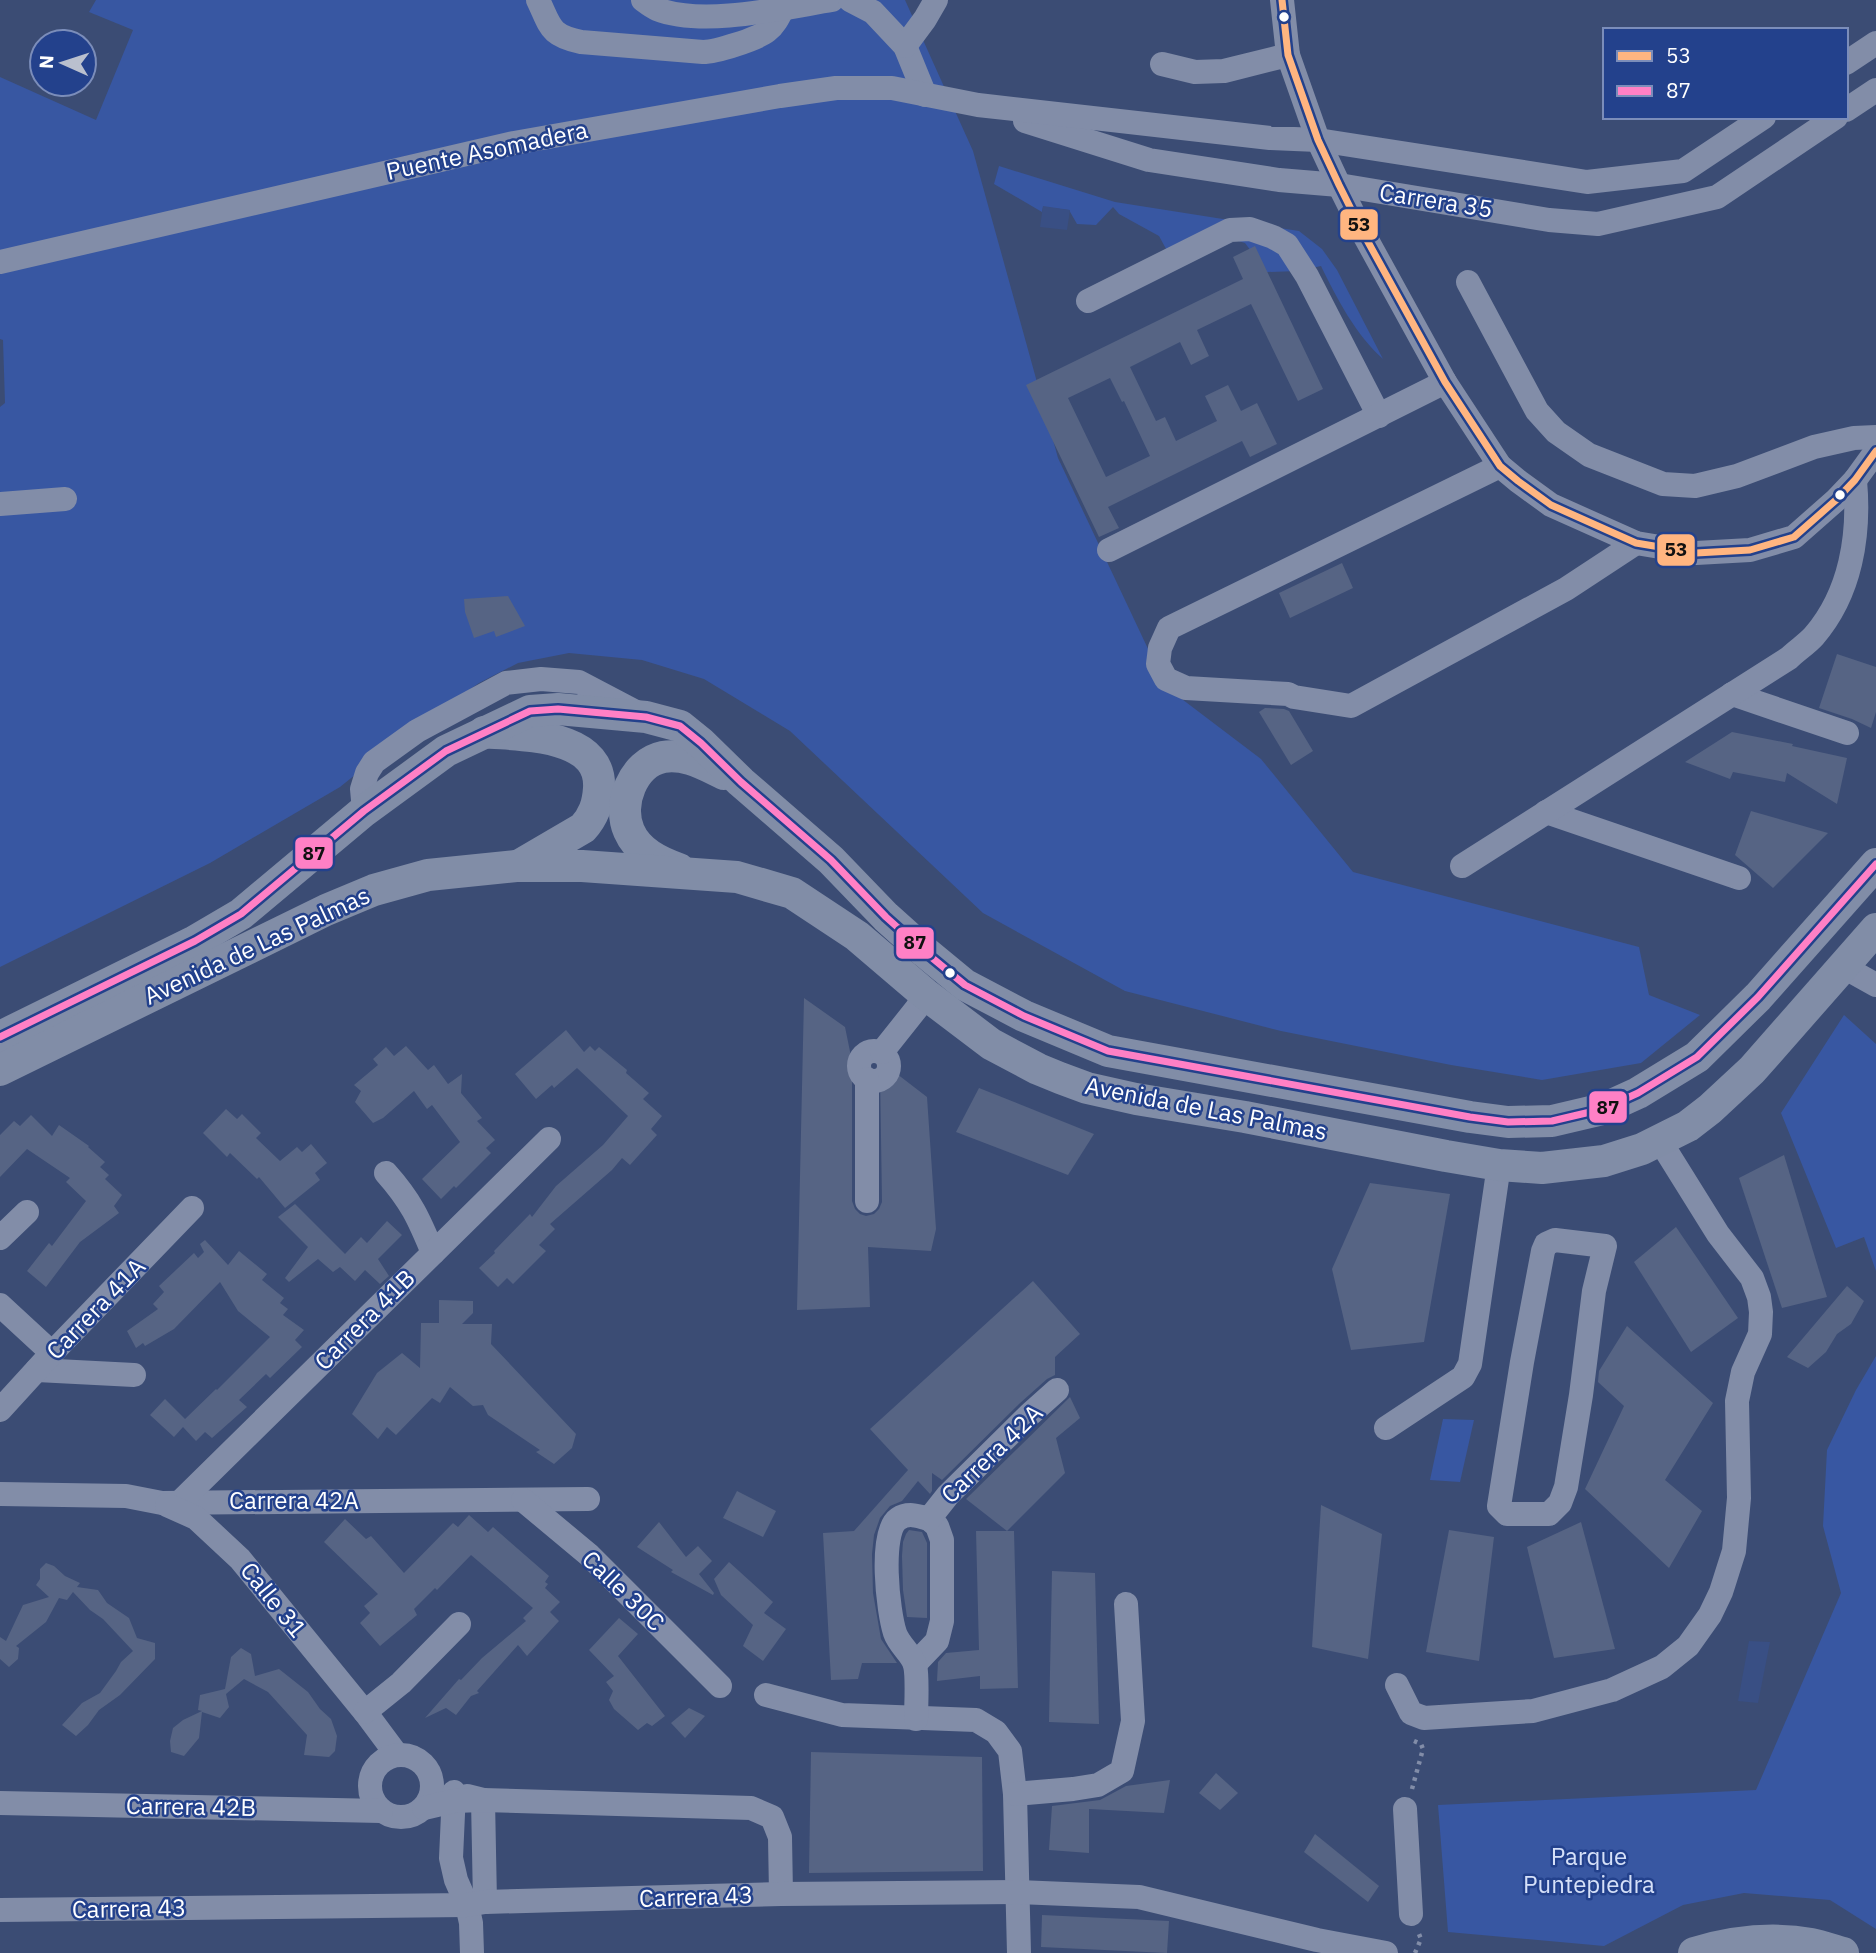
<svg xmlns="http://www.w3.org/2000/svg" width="1876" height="1953" font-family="'IBM Plex Sans',sans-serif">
  <rect width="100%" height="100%" fill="#3b4c74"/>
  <!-- green -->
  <g fill="#3857a2">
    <path d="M96,0H905L973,151L1058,458L1166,687L1261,759L1353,872L1639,947L1649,995L1700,1015L1641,1063L1542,1080L1451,1065L1281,1031L1125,991L983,913L790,731L704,679L642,660L569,653L518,663L479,683L407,733L340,787L210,863L0,967V407L5,403L3,340L0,339V77L96,120L133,30L89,12Z"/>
    <path d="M999,166L1115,202L1299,231L1322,249L1337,270L1383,359C1356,335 1337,299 1321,266L1298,271L1267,272L1245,243L1219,235L1171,258L1159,236L1119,214L1113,207L1096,225L1077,224L1069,210L1043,207L1042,212L994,184Z"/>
    <path d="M1844,1015L1876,1044V1271L1864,1237L1836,1248L1781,1113Z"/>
    <path d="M1876,1356V1929L1830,1900L1744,1893L1683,1905L1604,1946L1448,1932L1438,1805L1756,1790L1841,1593L1823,1526L1827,1450L1856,1390Z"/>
    <path d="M1443,1419L1474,1420L1460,1482L1430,1480Z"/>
  </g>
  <!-- water -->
  <g fill="#394f84">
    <path d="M1043,206L1070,210L1067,230L1040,227Z"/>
    <path d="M1749,1641L1770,1642L1758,1703L1738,1701Z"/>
  </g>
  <!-- building -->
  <g fill="#566484" fill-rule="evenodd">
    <path d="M1255,246L1323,389L1298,401L1251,304L1197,330L1209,356L1191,365L1180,342L1130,367L1156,421L1165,417L1176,441L1217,421L1205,396L1228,385L1241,411L1257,403L1277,444L1250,457L1242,441L1108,507L1119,528L1099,537L1026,385L1243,279L1233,257ZM1110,378L1122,402L1124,401L1150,456L1106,477L1068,398Z"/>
    <path d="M1342,563L1353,588L1290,618L1279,593Z"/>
    <path d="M508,596L525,626L496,637L494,631L474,638L465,612L464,599Z"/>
    <path d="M1837,654L1876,667V712L1871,728L1852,719L1819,708Z"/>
    <path d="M1265,708L1284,709L1289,711L1313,751L1291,765L1259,712Z"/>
    <path d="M1732,732L1793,744L1792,746L1847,758L1837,804L1787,773L1785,782L1733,772L1730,779L1685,762Z"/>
    <path d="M1751,811L1828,833L1773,888L1735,855Z"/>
    <path d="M804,998L845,1027L854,1071L852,1079V1201L855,1209L860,1214L866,1216L874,1214L879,1209L882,1202L880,1073L888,1067L927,1097L936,1229L931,1251L868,1247L870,1307L797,1310Z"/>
    <path d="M566,1030L584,1052L590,1046L595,1051L599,1047L627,1070L626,1073L649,1093L643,1099L662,1116L651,1129L657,1135L630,1165L622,1158L612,1170L550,1224L555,1229L539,1245L546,1251L513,1284L507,1278L498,1287L479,1268L495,1253L494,1251L530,1214L532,1217L556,1186L603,1145L628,1116L577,1068L554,1088L552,1085L536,1099L515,1074Z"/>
    <path d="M406,1046L428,1070L434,1065L448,1084L462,1074L461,1093L482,1118L477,1121L495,1140L486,1148L491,1153L456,1188L454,1186L441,1199L422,1179L460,1142L432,1105L427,1109L414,1091L383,1118L373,1123L355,1102L361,1091L354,1085L378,1065L373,1059L386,1047L394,1056Z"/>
    <path d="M979,1088L1094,1134L1068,1175L956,1132Z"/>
    <path d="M226,1109L237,1119L242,1114L261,1133L256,1138L280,1161L297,1147L302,1152L311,1144L327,1163L315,1173L320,1180L285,1208L259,1177L257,1179L230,1153L227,1157L203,1133Z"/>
    <path d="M31,1115L52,1136L59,1125L89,1146L88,1147L105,1162L100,1167L109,1175L105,1179L122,1195L114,1206L119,1213L80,1242L46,1287L27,1271L49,1243L52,1246L86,1201L66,1182L70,1178L27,1149L0,1177V1135L14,1121L20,1126Z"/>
    <path d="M1784,1155L1827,1297L1782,1308L1739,1178Z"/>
    <path d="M1370,1183L1450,1194L1424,1342L1351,1350L1332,1269Z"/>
    <path d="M295,1204L345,1254L361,1237L367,1243L387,1221L402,1235L378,1259L389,1276L380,1284L365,1270L355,1281L340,1267L333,1272L318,1259L289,1282L285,1278L308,1247L278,1217Z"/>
    <path d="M1676,1227L1738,1318L1691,1352L1634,1262Z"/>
    <path d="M205,1240L228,1265L239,1251L267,1274L262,1280L284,1298L280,1303L288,1309L283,1315L304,1330L295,1340L302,1347L270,1378L266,1374L239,1400L247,1407L212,1438L205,1432L196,1441L183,1427L174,1437L150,1415L165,1399L185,1419L216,1389L217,1390L270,1337L238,1311L220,1282L174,1329L145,1346L143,1343L136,1348L127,1331L158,1309L153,1304L164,1292L159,1286L194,1253L198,1258L204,1252L200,1244Z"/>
    <path d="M1033,1281L1080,1334L1055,1357V1375L1047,1379L1019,1404L942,1480L932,1473V1491L930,1494L918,1481L902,1501L890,1506L880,1518L874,1535L872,1554L873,1593L881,1639L897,1663H862L858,1679L831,1680L823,1533L854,1531L908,1470L870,1429Z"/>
    <path d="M1847,1286L1864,1301L1851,1324L1837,1334L1826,1352L1808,1368L1787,1357Z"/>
    <path d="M439,1300L473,1301V1313L462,1324H492L491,1344L576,1434L572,1448L554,1464L536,1452L540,1450L488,1415L483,1405L473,1406L450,1387L440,1403L432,1398L396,1435L387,1427L378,1439L352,1414L377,1373L402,1353L420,1368L421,1323H439Z"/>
    <path d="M1627,1326L1713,1403L1665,1480L1702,1511L1669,1568L1585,1489L1624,1406L1598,1382L1599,1371Z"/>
    <path d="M1070,1397L1080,1418L1056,1438L1065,1473L1007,1531L966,1499Z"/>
    <path d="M737,1491L776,1511L763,1537L723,1518Z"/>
    <path d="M1321,1505L1382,1534L1368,1659L1312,1647Z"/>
    <path d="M469,1515L488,1532L493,1527L549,1576L545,1582L548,1584L545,1588L560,1602L550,1612L559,1621L527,1656L518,1645L477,1691L479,1693L471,1696L456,1715L446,1708L425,1718L459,1679L461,1680L482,1658L526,1621L523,1618L533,1608L471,1555L437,1590L435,1588L414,1609L417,1615L380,1646L360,1623L370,1613L364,1606L378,1594L324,1542L345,1519L366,1539L371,1536L404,1573L453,1523L458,1527Z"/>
    <path d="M659,1522L686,1557L698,1546L712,1561L699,1574L714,1593L713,1595L671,1572L673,1570L637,1547Z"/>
    <path d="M1581,1522L1615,1649L1554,1658L1527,1547Z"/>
    <path d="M909,1530L922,1532L927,1543V1618L907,1617L903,1590L902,1556L903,1542L906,1534Z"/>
    <path d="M1449,1530L1494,1537L1479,1661L1426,1652Z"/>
    <path d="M976,1531H1014L1018,1688L980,1689V1676L937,1681L938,1662L946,1653L979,1650Z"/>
    <path d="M729,1562L773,1602L764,1613L786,1629L763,1661L743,1646L753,1625L721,1595L714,1579Z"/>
    <path d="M46,1563L54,1566L65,1576L80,1583L77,1587L98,1590L107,1603L129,1618L137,1638L155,1643V1659L120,1695L99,1710L88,1725L76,1736L62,1725L82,1703L100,1693L116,1671L121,1662L133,1651L103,1619L90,1610L73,1592L67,1600L59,1598L46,1622L16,1646L19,1648L18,1659L9,1667L0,1659V1637L6,1641L23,1605L49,1597L36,1585L40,1579V1569Z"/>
    <path d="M1052,1571L1095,1573L1099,1724L1049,1722Z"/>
    <path d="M619,1618L638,1634L618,1656L665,1716L652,1726L647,1723L638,1730L614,1709L609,1700L613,1691L606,1682L614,1676L589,1650Z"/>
    <path d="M241,1648L251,1654L255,1676L279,1669L308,1692L320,1709L331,1719L337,1736L335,1751L329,1757L304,1755L307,1735L268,1692L244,1679L226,1694L229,1707L220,1718L202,1712L199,1738L184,1756L171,1752L170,1741L173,1728L183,1720L202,1711L198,1710L200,1695L225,1689L231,1657Z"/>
    <path d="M689,1708L705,1716L685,1738L671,1723Z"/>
    <path d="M811,1752L982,1757L983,1871L809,1873Z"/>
    <path d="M1216,1773L1238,1793L1220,1810L1199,1793Z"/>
    <path d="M1170,1780L1164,1813L1089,1809V1853L1049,1850L1052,1806L1100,1800L1126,1786Z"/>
    <path d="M1315,1834L1379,1886L1368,1902L1304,1852Z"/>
    <path d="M1042,1915L1169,1921L1167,1953L1041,1947Z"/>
  </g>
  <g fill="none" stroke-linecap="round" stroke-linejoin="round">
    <!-- path -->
    <g stroke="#828da8" stroke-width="4.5" stroke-dasharray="3.5 5" stroke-linecap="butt">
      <path d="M1412,1789L1423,1749L1421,1744L1414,1741"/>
      <path d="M1415,1953L1421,1939L1419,1934"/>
    </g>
    <!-- minor -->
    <g stroke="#828da8" stroke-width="24">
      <path d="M538,0C551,27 549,35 581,42L703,52C716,52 757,39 767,31C775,25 779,16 783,8"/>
      <path d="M643,0C647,3 652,7 657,9C703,27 783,8 832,0"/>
      <path d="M850,0L873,12L905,46L925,95"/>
      <path d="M1282,0L1288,55L1318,140L1339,185L1362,231L1445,382L1500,466L1518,481L1551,505L1636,543L1696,553L1750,550L1794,537L1836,500L1855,480L1876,451"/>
      <path d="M905,46L925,19L936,0"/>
      <path d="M1846,63L1876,43"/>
      <path d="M1162,64L1195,72L1224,71L1288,55"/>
      <path d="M1846,110L1876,90"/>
      <path d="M1025,121L1149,160L1279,180L1339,185L1549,220L1598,224L1717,197L1836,117"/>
      <path d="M0,262L514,143L780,96L836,88H892L978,105L1270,138L1318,140L1587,182L1683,171L1764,117"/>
      <path d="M1468,282L1537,411L1556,432L1589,455L1663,484L1695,486L1737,476L1814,447L1854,438L1876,437"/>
      <path d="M1088,301L1230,230L1250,229L1273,237L1287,245L1307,276L1379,416"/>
      <path d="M1500,466L1169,628L1160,648L1158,664L1166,679L1186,688L1288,694L1294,697L1351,706L1566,589L1636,543"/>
      <path d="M0,504L65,499"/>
      <path d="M1109,550L1445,382"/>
      <path d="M1732,694L1847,733"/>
      <path d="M364,811L362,789L367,773L374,762L417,731L506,683L541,679L579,682L638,713"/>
      <path d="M1546,812L1739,878"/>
      <path d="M1462,866L1789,658C1797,650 1807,644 1814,636C1851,593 1860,535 1855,480"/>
      <path d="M1842,966L1876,985"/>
      <circle cx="874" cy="1066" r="15"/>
      <path d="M882,1052L917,1008L925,994"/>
      <path d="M867,1079V1201"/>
      <path d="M386,1173C411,1201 419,1219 433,1253"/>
      <path d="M0,1238L27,1212"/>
      <path d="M1555,1240L1605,1246L1594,1291L1581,1395L1566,1487L1560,1503L1549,1514H1507L1499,1506L1522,1362L1543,1251L1546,1244Z"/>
      <path d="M0,1305L52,1353"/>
      <path d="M37,1370L134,1375"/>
      <path d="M0,1410L52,1353L192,1208"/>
      <path d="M1386,1428L1463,1377L1470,1364L1499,1165"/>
      <path d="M0,1494L126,1496L162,1503L588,1499"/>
      <path d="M523,1500L589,1555L720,1686"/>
      <path d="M180,1502L549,1139"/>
      <path d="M167,1505L196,1518L240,1559L368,1716L397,1755"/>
      <path d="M915,1664L937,1641L942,1621V1540L937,1526L929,1519"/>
      <path d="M1397,1685L1411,1713L1424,1718L1533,1711L1612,1690L1662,1667L1688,1646L1710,1615L1721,1592L1734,1551L1739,1498L1737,1401L1743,1372L1760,1334L1761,1312L1759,1297L1752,1278L1718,1234L1660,1141"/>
      <path d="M766,1695L842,1715L976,1720L996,1732L1010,1751L1015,1794L1019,1953"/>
      <path d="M365,1712L401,1683L459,1624"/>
      <path d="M916,1719C916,1706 918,1677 915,1665C912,1654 899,1645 895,1633C888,1612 879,1532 898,1519C908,1512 919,1516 929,1519L948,1495L1029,1415L1057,1390"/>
      <circle cx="401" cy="1786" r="31"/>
      <path d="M454,1792L451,1858L456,1880L467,1905L471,1923L472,1953"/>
      <path d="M1015,1794L1073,1789L1098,1785L1122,1771L1133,1721L1126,1604"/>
      <path d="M467,1796L483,1800L485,1902"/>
      <path d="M0,1803L381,1811"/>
      <path d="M424,1808L454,1801L483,1800L751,1808L772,1817L780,1837L781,1894"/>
      <path d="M1405,1809L1411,1914"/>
      <path d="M0,1910L467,1905L485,1902L781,1894L1018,1892L1139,1897L1317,1940L1386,1953"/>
    </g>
    <!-- major -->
    <g stroke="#818da7" stroke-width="32">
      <path d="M484,732C521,736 602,733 599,788C598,804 594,816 583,828L518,866"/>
      <path d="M679,869C659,862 638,852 629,831C617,804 633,763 663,757C685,753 705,765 724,774"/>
      <path d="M0,1037L195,941L241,914L364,811L446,751L530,711L558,709L646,717L680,726L701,743L741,782L831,860L886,917L925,952L965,985L1024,1016L1108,1051L1470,1117L1508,1122L1552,1121L1603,1109L1638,1093L1697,1057L1758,997L1876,864"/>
      <path d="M0,1070L326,910L374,890L428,875L516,866H582L737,877L792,893L857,936L925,994L991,1044L1038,1069L1060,1078L1087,1088L1136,1099L1245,1117L1446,1156L1499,1165L1542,1168L1604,1161L1642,1149L1688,1126L1710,1109L1752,1070L1876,929"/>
      <path d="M1694,1953C1731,1942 1773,1937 1811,1944C1822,1946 1832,1950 1843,1953"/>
    </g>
    <!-- bus-1 casing -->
    <g stroke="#23418c" stroke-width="12">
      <path id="bus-1" d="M1282,0L1288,55L1318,140L1339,185L1362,231L1445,382L1500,466L1518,481L1551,505L1636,543L1696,553L1750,550L1794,537L1836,500L1855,480L1876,451"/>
    </g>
    <!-- bus-2 casing -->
    <g stroke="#23418c" stroke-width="12">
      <path id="bus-2" d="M0,1037L195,941L241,914L364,811L446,751L530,711L558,709L646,717L680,726L701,743L741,782L831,860L886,917L925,952L965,985L1024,1016L1108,1051L1470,1117L1508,1122L1552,1121L1603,1109L1638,1093L1697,1057L1758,997L1876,864"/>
    </g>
    <!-- bus-1 -->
    <use href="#bus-1" stroke="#ffb580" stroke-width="7"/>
    <!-- bus-2 -->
    <use href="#bus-2" stroke="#ff80c5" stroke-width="7"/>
  </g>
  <!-- markers -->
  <g fill="#fff" stroke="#23418c" stroke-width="2.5">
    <circle cx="1284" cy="17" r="6"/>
    <circle cx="1840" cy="495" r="6"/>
    <circle cx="950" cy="973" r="6"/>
  </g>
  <g text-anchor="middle" stroke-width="5" stroke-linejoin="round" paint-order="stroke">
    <!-- street labels -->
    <g font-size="24" fill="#fff" stroke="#23418c">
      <text transform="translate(487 151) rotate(-12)" y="8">Puente Asomadera</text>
      <text transform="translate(1436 201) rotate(9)" y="8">Carrera 35</text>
      <text transform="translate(257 946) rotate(-25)" y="8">Avenida de Las Palmas</text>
      <text transform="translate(1206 1109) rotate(11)" y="8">Avenida de Las Palmas</text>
      <text transform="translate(96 1309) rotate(-46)" y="8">Carrera 41A</text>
      <text transform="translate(365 1320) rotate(-45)" y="8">Carrera 41B</text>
      <text transform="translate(992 1454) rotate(-44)" y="8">Carrera 42A</text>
      <text x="294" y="1509">Carrera 42A</text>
      <text transform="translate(623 1591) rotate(44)" y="8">Calle 30C</text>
      <text transform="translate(273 1600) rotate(51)" y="8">Calle 31</text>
      <text transform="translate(191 1807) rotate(1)" y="8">Carrera 42B</text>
      <text transform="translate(696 1897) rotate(-2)" y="8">Carrera 43</text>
      <text transform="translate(129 1909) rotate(-1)" y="8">Carrera 43</text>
    </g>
    <!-- park labels -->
    <g font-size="24" fill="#d5e0f8" stroke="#23418c">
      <text x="1589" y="1865">Parque<tspan x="1589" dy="28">Puntepiedra</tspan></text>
    </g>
  </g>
  <g stroke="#23418c" stroke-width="2.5">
    <rect x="1339" y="208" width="40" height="33" rx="7" fill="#ffb580"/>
    <rect x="1656" y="533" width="40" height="34" rx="7" fill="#ffb580"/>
    <rect x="294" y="836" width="40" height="34" rx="7" fill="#ff80c5"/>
    <rect x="895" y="926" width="40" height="34" rx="7" fill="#ff80c5"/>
    <rect x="1588" y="1090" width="40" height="34" rx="7" fill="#ff80c5"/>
  </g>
  <g font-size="19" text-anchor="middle" font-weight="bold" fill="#111">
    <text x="1359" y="231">53</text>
    <text x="1676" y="556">53</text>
    <text x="314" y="860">87</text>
    <text x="915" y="949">87</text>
    <text x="1608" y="1114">87</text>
  </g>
  <!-- legend -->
  <rect x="1603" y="28" width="245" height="91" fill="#23418c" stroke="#7b8dba" stroke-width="2"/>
  <rect x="1617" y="51" width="35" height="10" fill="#ffb580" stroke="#7b8dba" stroke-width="2"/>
  <text x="1666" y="63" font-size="21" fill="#ffffff">53</text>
  <rect x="1617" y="86" width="35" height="10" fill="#ff80c5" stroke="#7b8dba" stroke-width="2"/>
  <text x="1666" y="98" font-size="21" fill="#ffffff">87</text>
  <!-- north arrow -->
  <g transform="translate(63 63) rotate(273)"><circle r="33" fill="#23418c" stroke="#7b8dba" stroke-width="2"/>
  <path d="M0-5L12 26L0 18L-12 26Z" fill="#bac0ce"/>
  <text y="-10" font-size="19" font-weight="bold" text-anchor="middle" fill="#ffffff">N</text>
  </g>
</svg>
